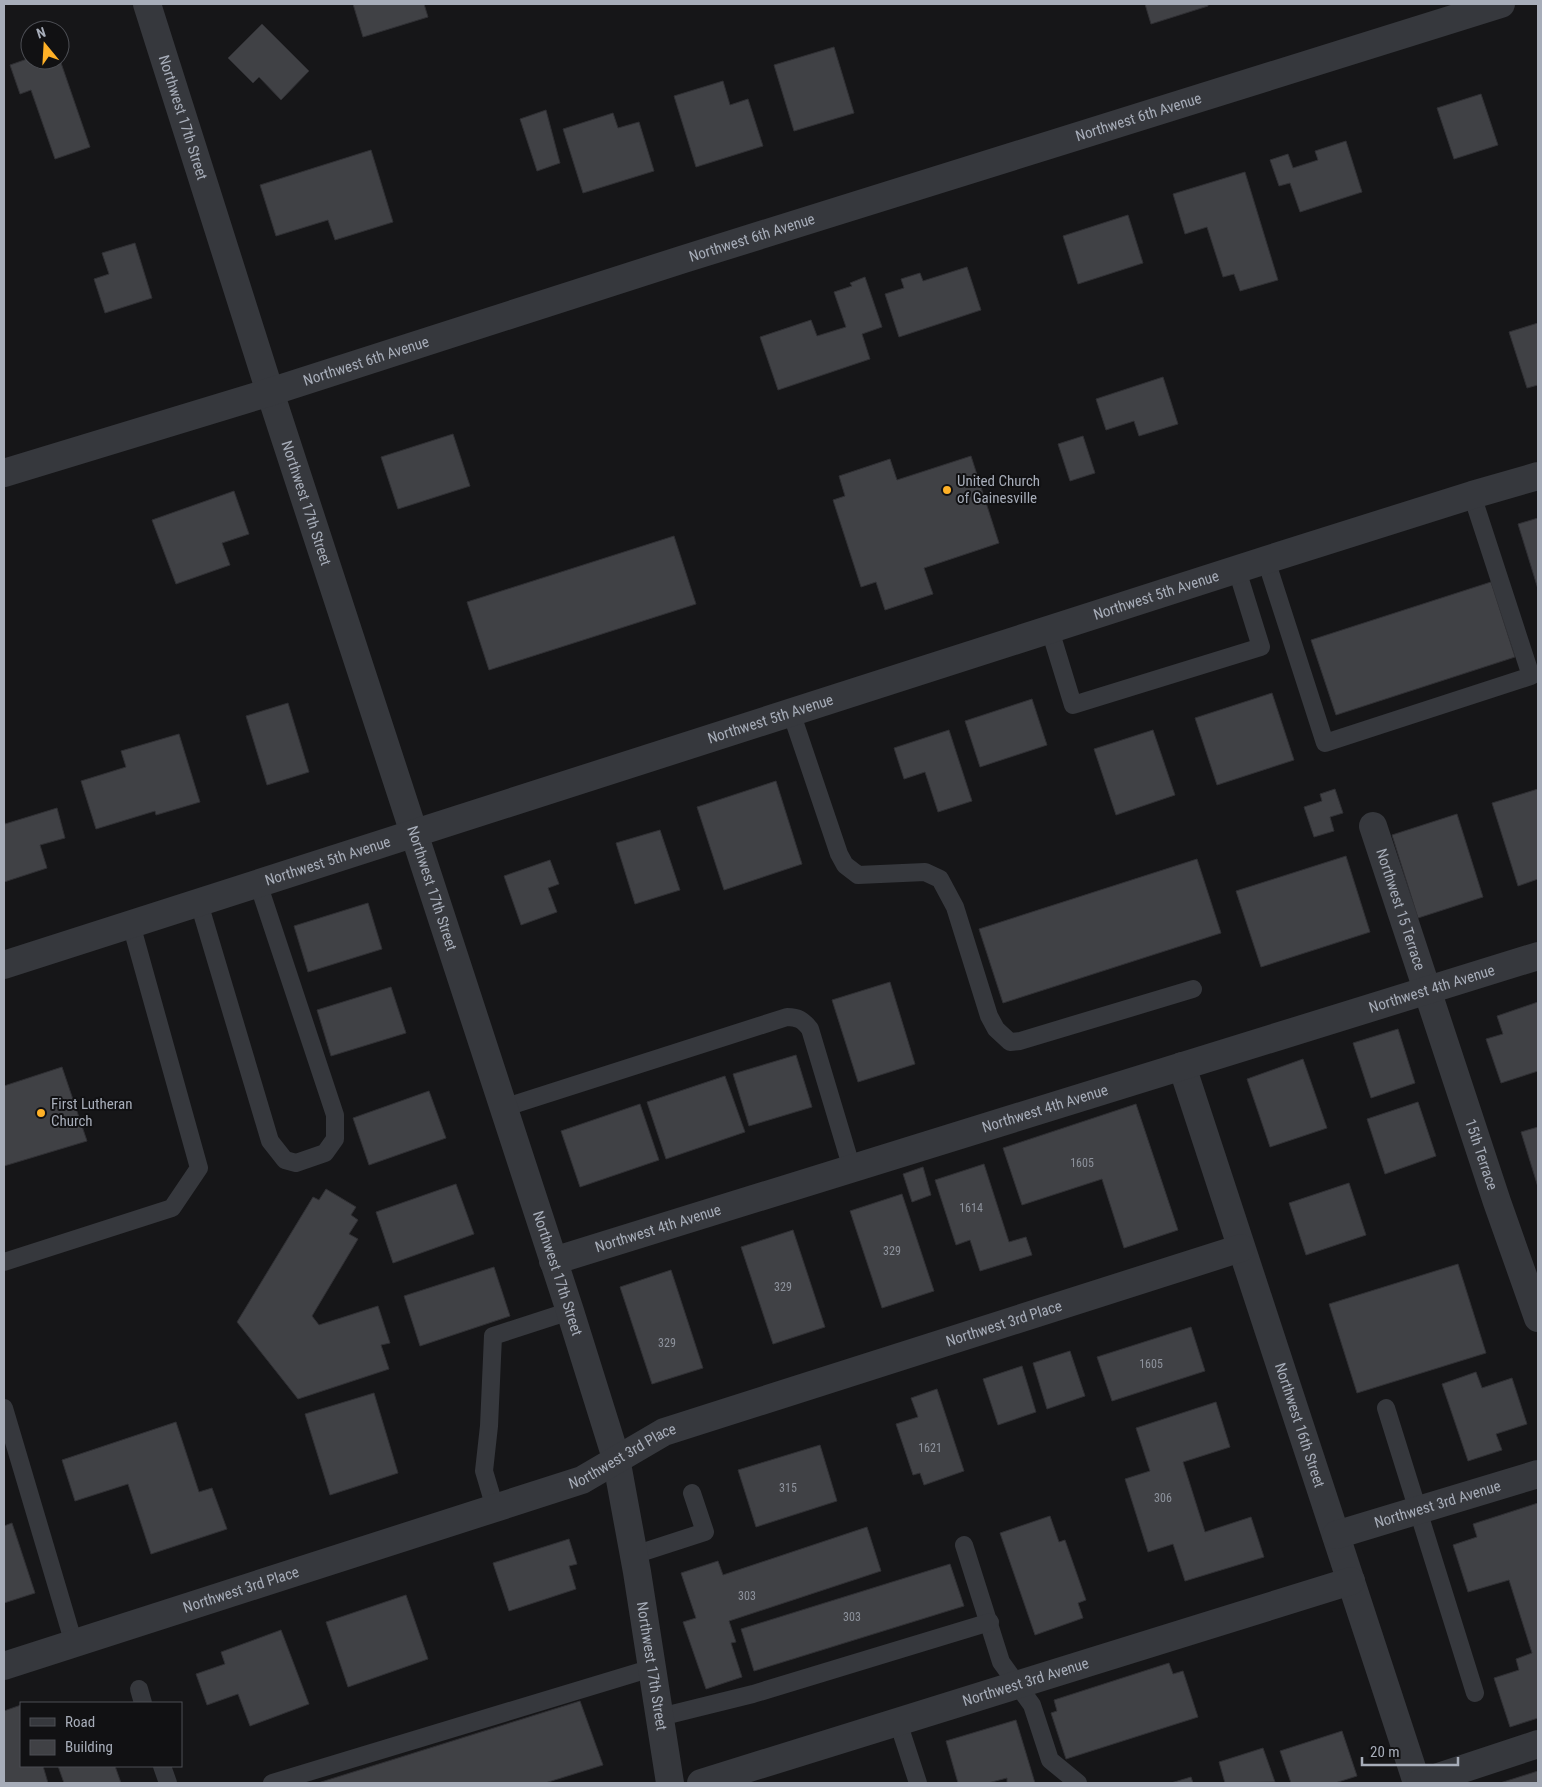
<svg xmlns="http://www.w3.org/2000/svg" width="1542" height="1787" font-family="'Roboto Condensed',sans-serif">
  <rect width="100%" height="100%" fill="#161618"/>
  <!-- building -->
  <g fill="#404145" stroke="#303034">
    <path d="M353,4H424L428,17L363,37Z"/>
    <path d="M1145,4H1208V6L1151,24Z"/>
    <path d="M262,24L309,71L281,100L259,77L253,83L228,58Z"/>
    <path d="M834,47L854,113L794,131L774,65Z"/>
    <path d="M30,58V60H60L90,147L55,159L31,90L20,94L10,65Z"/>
    <path d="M723,81L730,105L748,99L763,146L696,167L674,96Z"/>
    <path d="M1481,94L1498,145L1454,159L1437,108Z"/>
    <path d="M546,110L560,163L537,171L520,119Z"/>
    <path d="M613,113L618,128L639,122L654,171L583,193L563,129Z"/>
    <path d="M1346,141L1362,192L1300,212L1290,183L1279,186L1270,160L1288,154L1293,168L1318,160L1315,151Z"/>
    <path d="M371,150L393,222L335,240L328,220L276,236L260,185Z"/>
    <path d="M1245,172L1278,280L1240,291L1234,274L1223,277L1207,227L1185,234L1173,194Z"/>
    <path d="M1128,215L1143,263L1078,284L1063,236Z"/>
    <path d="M135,243L152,298L105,313L94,279L109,274L102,253Z"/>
    <path d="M967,267L981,310L899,337L885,294L904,288L901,279L920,273L923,281Z"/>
    <path d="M865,277L882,327L862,334L870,359L778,390L760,337L811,320L817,336L846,327L834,292L852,286L850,283Z"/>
    <path d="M1538,323V385L1527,388L1509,332Z"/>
    <path d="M1163,377L1178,424L1139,436L1134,421L1106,430L1096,399Z"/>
    <path d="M453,434L470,486L398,509L381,457Z"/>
    <path d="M1083,436L1095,473L1070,481L1058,444Z"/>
    <path d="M971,456L999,543L924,568L933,594L885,610L876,582L861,587L833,500L845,496L839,476L890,459L897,480Z"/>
    <path d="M234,491L249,534L222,543L230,565L176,584L152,520Z"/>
    <path d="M1538,518V589L1518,524Z"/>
    <path d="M674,536L696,604L489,670L467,602Z"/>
    <path d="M1491,582L1515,657L1336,715L1311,640Z"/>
    <path d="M1272,693L1294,760L1217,785L1195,718Z"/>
    <path d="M1032,699L1047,745L980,767L965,721Z"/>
    <path d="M288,703L309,772L267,785L246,716Z"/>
    <path d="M949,730L972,801L938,812L925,772L904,779L894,748Z"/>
    <path d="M1153,730L1175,795L1116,815L1094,749Z"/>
    <path d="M179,734L200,802L156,815L155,811L96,829L81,781L126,767L121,751Z"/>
    <path d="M776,781L802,864L724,890L697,807Z"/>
    <path d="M1335,789L1343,813L1330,817L1334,831L1314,837L1304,807L1322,801L1320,794Z"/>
    <path d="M1538,789V879L1518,886L1492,803Z"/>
    <path d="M57,808L65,838L40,845L47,868L4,882V819L5,824Z"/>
    <path d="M1457,814L1483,897L1418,918L1392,835Z"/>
    <path d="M660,830L680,890L635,904L616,843Z"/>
    <path d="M1346,856L1370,932L1261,967L1236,891Z"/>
    <path d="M1197,859L1221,933L1003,1003L979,929Z"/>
    <path d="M550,860L559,884L548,888L557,912L521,925L504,876Z"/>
    <path d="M368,903L382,949L308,972L294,926Z"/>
    <path d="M890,982L915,1064L858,1082L832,1000Z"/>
    <path d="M391,987L406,1033L331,1056L317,1010Z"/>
    <path d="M1538,1002V1071L1501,1083L1486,1039L1503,1034L1497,1016Z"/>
    <path d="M1398,1029L1415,1083L1371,1098L1353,1043Z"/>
    <path d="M796,1055L812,1107L749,1126L733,1074Z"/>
    <path d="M1303,1059L1327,1128L1270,1147L1247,1079Z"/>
    <path d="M62,1067L87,1141L4,1166V1086Z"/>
    <path d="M725,1076L745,1132L666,1159L647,1102Z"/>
    <path d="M429,1091L446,1138L369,1165L353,1118Z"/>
    <path d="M1418,1102L1436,1156L1385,1174L1367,1119Z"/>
    <path d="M640,1104L659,1160L580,1187L561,1131Z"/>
    <path d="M1136,1104L1178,1230L1124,1248L1102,1179L1022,1205L1003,1148Z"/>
    <path d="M1538,1127V1187L1521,1132Z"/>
    <path d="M984,1164L1009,1242L1026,1237L1032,1255L980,1271L970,1240L956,1245L935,1180Z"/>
    <path d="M923,1167L931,1195L912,1202L903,1174Z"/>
    <path d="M1349,1183L1366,1235L1306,1255L1289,1203Z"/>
    <path d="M456,1184L474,1234L393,1263L376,1212Z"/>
    <path d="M326,1189L356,1207L351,1215L358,1220L349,1234L358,1239L312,1316L319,1325L378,1306L390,1343L381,1345L389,1369L298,1399L237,1322L313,1197L319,1200Z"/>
    <path d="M902,1194L934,1291L882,1308L850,1211Z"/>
    <path d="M793,1230L825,1327L773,1344L741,1247Z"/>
    <path d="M1458,1264L1486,1353L1357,1393L1329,1304Z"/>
    <path d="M494,1267L510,1316L420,1346L404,1296Z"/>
    <path d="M671,1270L703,1368L652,1384L620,1287Z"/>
    <path d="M1191,1327L1205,1371L1112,1401L1097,1357Z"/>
    <path d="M1070,1351L1085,1396L1047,1409L1033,1363Z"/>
    <path d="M1022,1366L1036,1412L998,1425L983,1379Z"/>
    <path d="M1476,1372L1482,1388L1512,1378L1527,1424L1496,1434L1502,1450L1468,1461L1442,1384Z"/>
    <path d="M937,1389L964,1471L924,1485L920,1473L913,1475L896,1424L918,1417L911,1398Z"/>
    <path d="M374,1393L398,1473L330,1495L305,1414Z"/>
    <path d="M1216,1402L1230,1447L1183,1462L1205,1532L1251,1517L1264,1557L1185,1581L1173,1544L1148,1552L1125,1479L1150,1471L1136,1428Z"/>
    <path d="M176,1422L199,1492L212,1488L227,1529L151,1554L128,1484L75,1501L62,1460Z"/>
    <path d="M820,1445L837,1501L756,1527L738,1470Z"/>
    <path d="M1538,1503V1718L1510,1727L1494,1678L1519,1670L1516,1659L1532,1653L1509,1580L1468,1592L1453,1545L1477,1537L1473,1524Z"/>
    <path d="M1050,1516L1059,1542L1065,1540L1086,1600L1078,1603L1083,1618L1035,1635L1000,1533Z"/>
    <path d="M12,1523L35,1593L4,1603V1526Z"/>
    <path d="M867,1527L881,1571L729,1621L736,1642L731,1643L742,1677L706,1689L683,1622L696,1618L681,1573L718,1561L723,1575Z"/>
    <path d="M569,1539L577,1564L569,1566L576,1589L509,1611L493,1563Z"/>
    <path d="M950,1564L964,1606L754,1671L741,1629Z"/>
    <path d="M406,1595L428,1659L348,1687L326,1622Z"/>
    <path d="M281,1630L309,1704L250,1726L238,1694L207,1705L196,1674L225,1664L221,1652Z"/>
    <path d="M1169,1663L1173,1674L1183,1671L1198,1717L1066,1759L1051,1713L1057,1711L1054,1700Z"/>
    <path d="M580,1701L603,1765L545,1783H318Z"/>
    <path d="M21,1705V1766H43L48,1783H4V1711Z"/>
    <path d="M1016,1720L1035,1783H1007V1778L988,1783H958L946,1741Z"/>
    <path d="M1342,1731L1357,1776L1335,1783H1291L1280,1751Z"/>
    <path d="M1263,1748L1275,1782L1225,1783L1219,1762Z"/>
    <path d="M58,1766H115L121,1783H64Z"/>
    <path d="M1538,1771V1783H1500Z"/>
    <path d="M1191,1777L1193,1783H1171Z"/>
  </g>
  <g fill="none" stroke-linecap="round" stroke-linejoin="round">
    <!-- lane -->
    <g stroke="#36383d" stroke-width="18">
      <path d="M1266,560L1325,743L1531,676L1472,495"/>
      <path d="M1050,630L1073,705L1261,647L1237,570"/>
      <path d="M791,712L839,854L845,865L858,875L925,872L940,879L955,907L989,1016L996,1029L1010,1042L1020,1041L1193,989"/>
      <path d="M199,903L270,1141L285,1160L296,1163L325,1153L335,1139V1115L258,883"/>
      <path d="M503,1108L787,1017C798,1017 803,1020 810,1029L852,1169"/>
      <path d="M4,1262L172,1208L199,1168L131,924"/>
      <path d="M4,1408L74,1644"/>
      <path d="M1386,1408L1475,1693"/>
      <path d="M495,1508L484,1471L489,1426L493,1336L570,1311"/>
      <path d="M964,1545L1001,1662L1032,1705L1050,1760L1078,1783"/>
      <path d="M634,1555L705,1532L692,1493"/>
      <path d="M139,1689L143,1703"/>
      <path d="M660,1717L753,1694L990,1622"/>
      <path d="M898,1722L918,1783"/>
      <path d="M162,1766L168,1783"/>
      <path d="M272,1783L652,1668"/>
    </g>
    <!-- street -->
    <g stroke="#36383d" stroke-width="28">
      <path id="s1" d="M147,4L270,392L570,1311L616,1458L637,1572L670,1783"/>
      <path id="s2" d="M4,473L270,392L684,259L1501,4"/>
      <path id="s3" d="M1373,826L1497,1202L1538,1318"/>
      <path id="s4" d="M4,965L1266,560L1472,495L1538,476"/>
      <path id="s5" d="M1182,1066L1417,1783"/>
      <path id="s6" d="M553,1261L1538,956"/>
      <path id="s7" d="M1336,1535L1538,1474"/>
      <path id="s8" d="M4,1666L582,1480L664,1432L1241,1248"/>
      <path id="s9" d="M701,1783L1351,1581"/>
      <path d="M1420,1783L1538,1744"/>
    </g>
  </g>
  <!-- markers -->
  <g fill="#ffb127" stroke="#111113" stroke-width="2">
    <circle cx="947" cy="490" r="5"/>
    <circle cx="41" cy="1113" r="5"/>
  </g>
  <g text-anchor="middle" stroke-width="4" stroke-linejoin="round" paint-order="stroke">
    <!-- number labels -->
    <g font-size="12" fill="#8d929c">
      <text x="1082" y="1167">1605</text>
      <text x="971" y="1212">1614</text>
      <text x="892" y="1255">329</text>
      <text x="783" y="1291">329</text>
      <text x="667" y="1347">329</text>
      <text x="1151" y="1368">1605</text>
      <text x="930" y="1452">1621</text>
      <text x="788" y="1492">315</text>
      <text x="1163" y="1502">306</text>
      <text x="747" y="1600">303</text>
      <text x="852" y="1621">303</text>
    </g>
    <!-- street labels -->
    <g font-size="15" fill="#a7adb9" stroke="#111113">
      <text dy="5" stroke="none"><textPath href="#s1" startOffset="119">Northwest 17th Street</textPath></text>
      <text dy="5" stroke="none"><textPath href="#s2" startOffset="1189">Northwest 6th Avenue</textPath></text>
      <text dy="5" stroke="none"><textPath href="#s2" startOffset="784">Northwest 6th Avenue</textPath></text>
      <text dy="5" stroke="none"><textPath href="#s2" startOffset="379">Northwest 6th Avenue</textPath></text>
      <text dy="5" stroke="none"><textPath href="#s1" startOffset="524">Northwest 17th Street</textPath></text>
      <text dy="5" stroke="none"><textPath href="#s4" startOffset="1210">Northwest 5th Avenue</textPath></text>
      <text dy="5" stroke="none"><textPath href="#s4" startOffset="805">Northwest 5th Avenue</textPath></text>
      <text dy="5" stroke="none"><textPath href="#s4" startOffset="340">Northwest 5th Avenue</textPath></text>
      <text dy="5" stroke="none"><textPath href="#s1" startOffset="929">Northwest 17th Street</textPath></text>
      <text dy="5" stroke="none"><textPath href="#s3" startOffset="88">Northwest 15 Terrace</textPath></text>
      <text dy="5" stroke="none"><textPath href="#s6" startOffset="920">Northwest 4th Avenue</textPath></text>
      <text dy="5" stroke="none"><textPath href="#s6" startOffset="515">Northwest 4th Avenue</textPath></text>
      <text dy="5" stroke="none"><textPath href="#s3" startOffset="346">15th Terrace</textPath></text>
      <text dy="5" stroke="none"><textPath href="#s6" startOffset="110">Northwest 4th Avenue</textPath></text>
      <text dy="5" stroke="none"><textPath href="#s1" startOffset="1334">Northwest 17th Street</textPath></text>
      <text dy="5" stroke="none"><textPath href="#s8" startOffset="1059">Northwest 3rd Place</textPath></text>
      <text dy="5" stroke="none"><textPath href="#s5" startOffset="378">Northwest 16th Street</textPath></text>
      <text dy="5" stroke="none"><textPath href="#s8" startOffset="654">Northwest 3rd Place</textPath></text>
      <text dy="5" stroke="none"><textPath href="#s7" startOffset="106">Northwest 3rd Avenue</textPath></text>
      <text dy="5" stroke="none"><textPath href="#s8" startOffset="249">Northwest 3rd Place</textPath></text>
      <text dy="5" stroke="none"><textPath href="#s1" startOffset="1739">Northwest 17th Street</textPath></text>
      <text dy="5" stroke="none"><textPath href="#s9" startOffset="340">Northwest 3rd Avenue</textPath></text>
    </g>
    <!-- poi labels -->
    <g font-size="15" fill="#a7adb9" stroke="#111113" text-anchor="start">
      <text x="957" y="486">United Church<tspan x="957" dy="17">of Gainesville</tspan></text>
      <text x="51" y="1109">First Lutheran<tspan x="51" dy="17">Church</tspan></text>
    </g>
  </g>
  <!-- border -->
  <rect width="1542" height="1787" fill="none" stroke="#a7adb9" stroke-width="10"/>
  <!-- legend -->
  <rect x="20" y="1702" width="162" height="65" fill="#111113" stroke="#4d4f55"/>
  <rect x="30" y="1718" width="25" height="8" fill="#36383d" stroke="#4d4f55"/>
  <text x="65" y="1727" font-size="15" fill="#a7adb9">Road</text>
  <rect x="30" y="1740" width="25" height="15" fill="#404145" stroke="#4d4f55"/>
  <text x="65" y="1752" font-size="15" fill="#a7adb9">Building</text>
  <!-- north arrow -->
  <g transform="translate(45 45) rotate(342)"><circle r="24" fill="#111113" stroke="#4d4f55"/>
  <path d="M0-4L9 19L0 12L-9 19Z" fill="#ffb127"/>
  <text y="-8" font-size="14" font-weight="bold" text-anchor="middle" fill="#a7adb9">N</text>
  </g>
  <!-- scale -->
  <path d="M1362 1757v8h96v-8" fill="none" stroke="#a7adb9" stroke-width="2.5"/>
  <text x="1370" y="1757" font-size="15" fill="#a7adb9" stroke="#111113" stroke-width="4" paint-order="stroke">20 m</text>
</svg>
